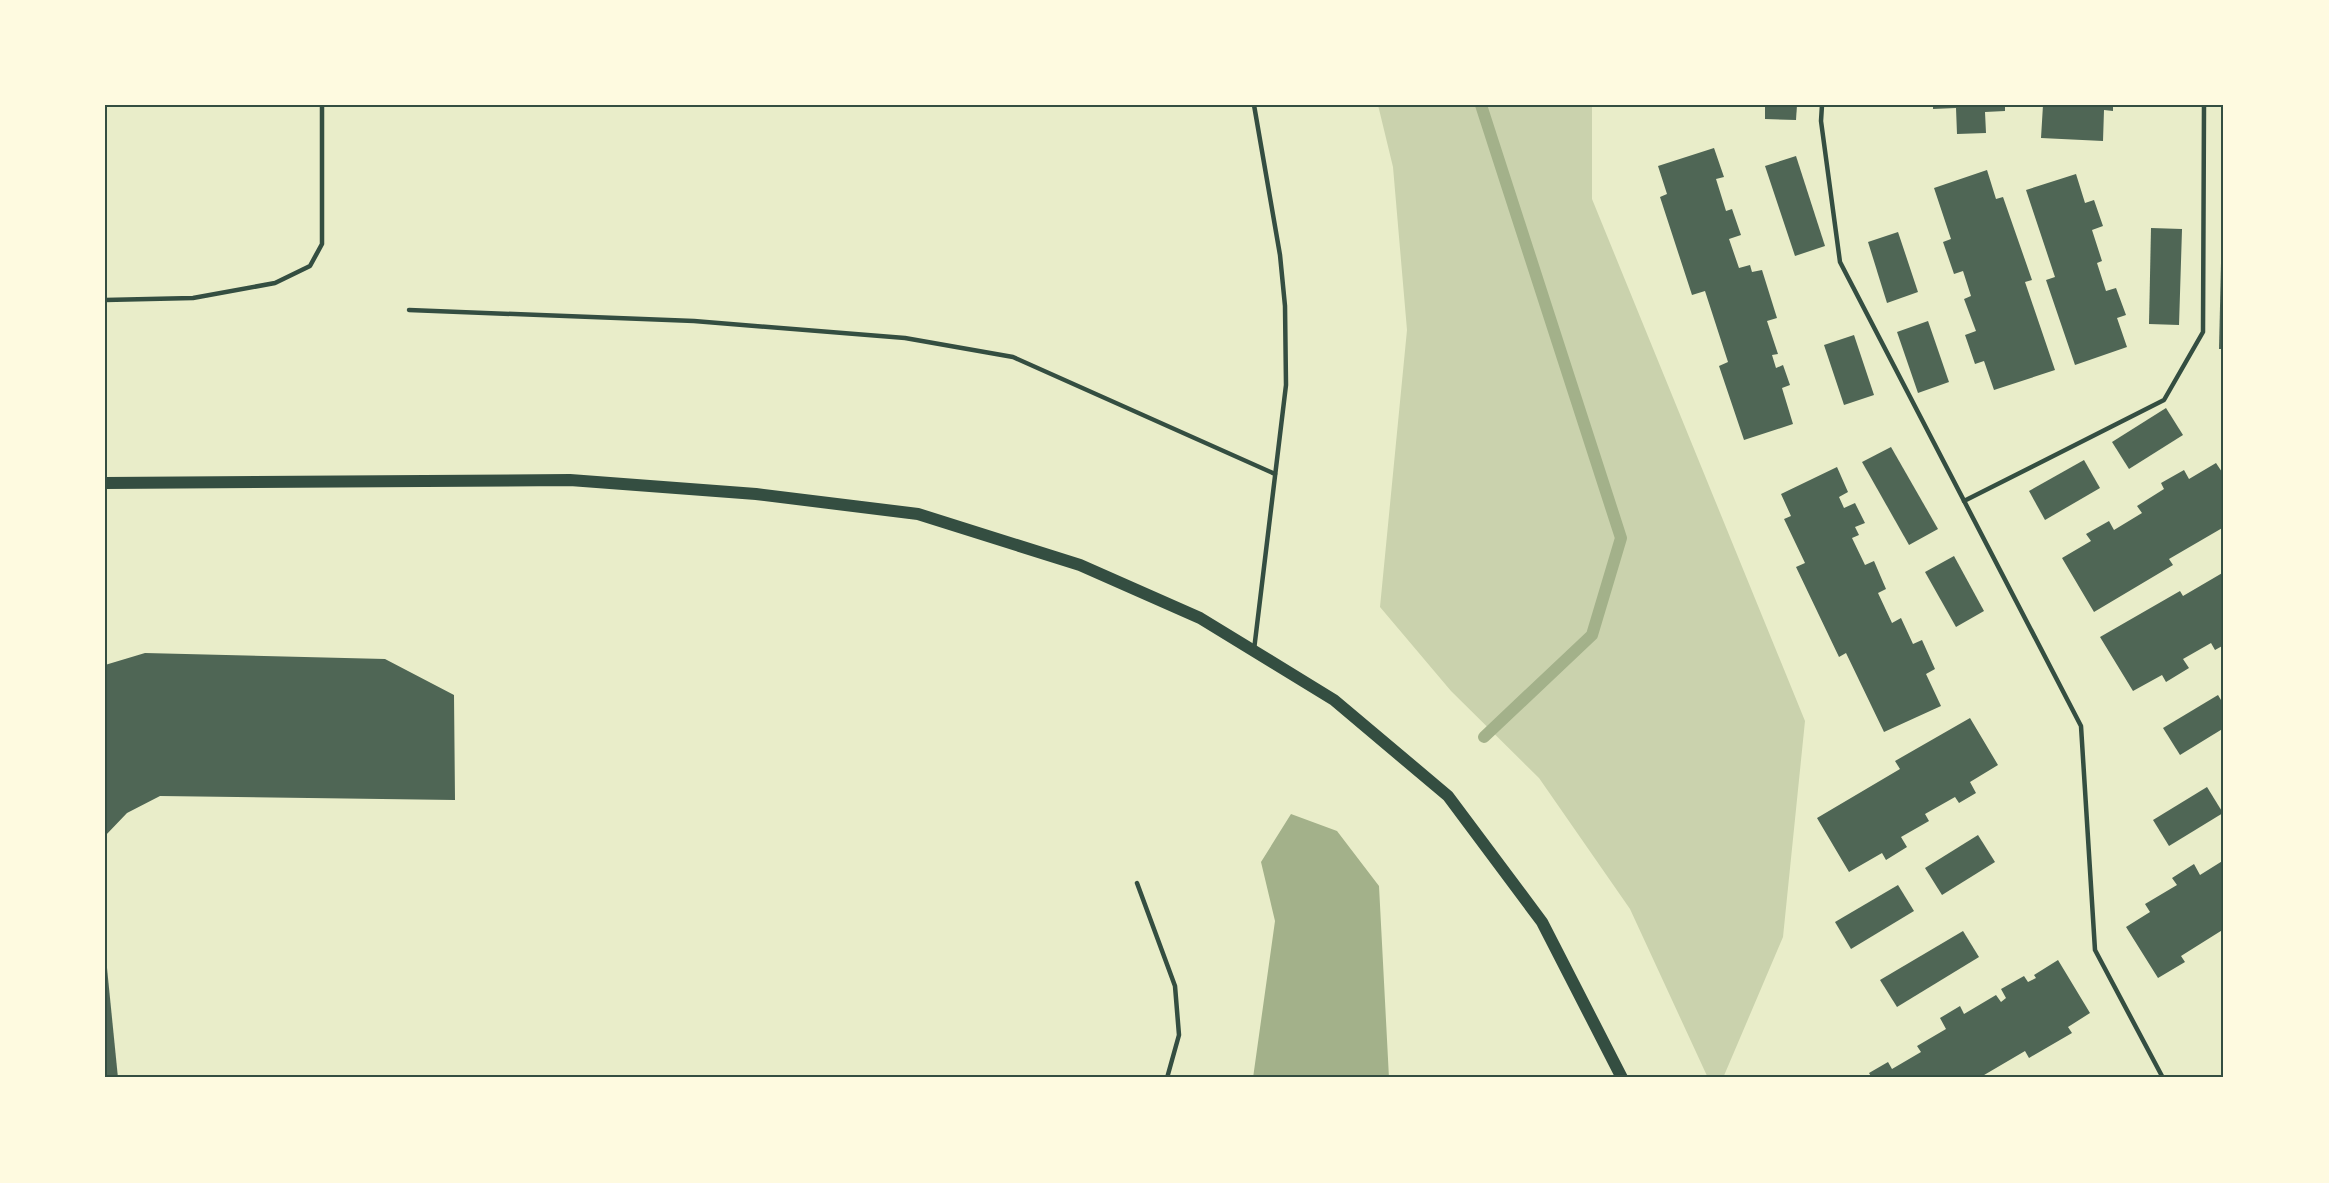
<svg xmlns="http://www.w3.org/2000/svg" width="2329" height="1183" font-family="Manrope,sans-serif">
  <rect width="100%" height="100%" fill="#e9edc9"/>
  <!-- green -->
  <path fill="#cad2ad" d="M1378,105H1592V199L1805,721L1783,937L1723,1078H1708L1630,909L1539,778L1451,691L1380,607L1407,330L1393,167Z"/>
  <!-- water -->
  <path fill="#a3b18a" d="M1291,814L1337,831L1379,886L1389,1078H1253L1275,921L1261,862Z"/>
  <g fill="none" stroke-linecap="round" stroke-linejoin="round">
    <!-- stream -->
    <path stroke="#a3b18a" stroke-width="12" d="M1481,105L1621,538L1592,635L1484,737"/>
  </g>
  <!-- building -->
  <g fill="#4f6655">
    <path d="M1765,105H1797L1796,120L1765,119Z"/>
    <path d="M1933,105H2005V111L1985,112L1986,133L1957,134L1956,108L1933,109Z"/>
    <path d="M2043,105H2113V111L2104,110L2103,141L2041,138Z"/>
    <path d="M1714,148L1724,177L1716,179L1726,211L1732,209L1741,235L1729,239L1739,268L1750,265L1752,272L1762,270L1777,318L1767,321L1778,354L1772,355L1776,368L1783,365L1790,385L1782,388L1793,424L1744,440L1719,366L1728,362L1705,291L1692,295L1660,197L1667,194L1658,166Z"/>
    <path d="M1796,156L1825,246L1795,256L1765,166Z"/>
    <path d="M1987,170L1996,199L2003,197L2032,280L2025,282L2055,370L1994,390L1984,361L1975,364L1965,335L1976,331L1964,299L1971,296L1963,271L1954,274L1943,242L1951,239L1934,188Z"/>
    <path d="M2076,174L2085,203L2094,200L2103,226L2092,230L2102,261L2097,263L2106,291L2116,288L2126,315L2117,318L2127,347L2075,365L2046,280L2055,277L2026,190Z"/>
    <path d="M2222,221H2224V349H2219Z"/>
    <path d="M2151,228L2182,229L2179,325L2149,324Z"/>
    <path d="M1898,232L1918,292L1887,303L1868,242Z"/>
    <path d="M1928,321L1949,382L1918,393L1897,332Z"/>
    <path d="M1854,335L1874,395L1844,405L1824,345Z"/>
    <path d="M2166,408L2183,435L2129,469L2112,442Z"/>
    <path d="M1891,447L1938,529L1909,545L1862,462Z"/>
    <path d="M2084,460L2100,488L2045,520L2029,491Z"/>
    <path d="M2216,463L2224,475V527L2169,559L2173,565L2094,612L2062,558L2091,541L2086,534L2109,521L2114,530L2142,513L2137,506L2164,489L2161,483L2184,470L2189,479Z"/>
    <path d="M1837,467L1848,492L1839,497L1844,508L1855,503L1865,523L1855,527L1859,535L1852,538L1865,565L1874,561L1886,589L1878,593L1892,623L1901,618L1913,644L1922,640L1935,669L1926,674L1941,706L1884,732L1846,653L1839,657L1796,567L1805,563L1784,519L1791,516L1781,494Z"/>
    <path d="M1954,556L1984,611L1956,627L1925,572Z"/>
    <path d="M2224,572V645L2215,650L2211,643L2183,659L2189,668L2166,682L2162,675L2133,691L2100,637L2180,591L2183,596Z"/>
    <path d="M145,653L385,659L454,695L455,800L160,796L127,813L105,836V665Z"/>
    <path d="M2218,695L2224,705V728L2180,755L2163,728Z"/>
    <path d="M1970,718L1998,765L1970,782L1976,793L1959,803L1955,797L1925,814L1929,821L1901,837L1907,847L1886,860L1882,853L1849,872L1817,818L1900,769L1895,761Z"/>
    <path d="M2207,787L2223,813L2169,846L2153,820Z"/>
    <path d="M1978,835L1995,862L1942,895L1925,868Z"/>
    <path d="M2224,860V929L2181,956L2185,962L2158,978L2126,927L2150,912L2145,904L2177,885L2172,878L2194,864L2200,875Z"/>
    <path d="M1898,885L1914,911L1851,949L1835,922Z"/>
    <path d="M1963,931L1979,957L1897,1007L1880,980Z"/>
    <path d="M2058,960L2090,1013L2068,1027L2072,1033L2029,1058L2025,1051L1979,1078H1872L1869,1073L1888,1062L1892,1069L1921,1052L1917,1046L1946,1029L1940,1018L1960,1006L1964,1014L1996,995L2001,1002L2006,998L2001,989L2024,976L2028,982L2036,978L2034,975Z"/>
    <path d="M105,968H107L118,1078H105Z"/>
  </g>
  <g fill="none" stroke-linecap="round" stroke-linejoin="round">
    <!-- service -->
    <g stroke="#344e41" stroke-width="4.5">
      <path d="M1254,105L1280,255L1285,306L1286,385L1254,650"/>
      <path d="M1822,105L1821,121L1840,262L2081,726L2095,950L2163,1078"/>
      <path d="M105,300L193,298L275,283L310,266L322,244V105"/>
      <path d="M409,310L694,321L905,338L1013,357L1275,474"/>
      <path d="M1964,501L2164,400L2203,332L2204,105"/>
      <path d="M1137,883L1175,986L1179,1035L1167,1078"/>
    </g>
    <!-- secondary -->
    <path stroke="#344e41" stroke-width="12" d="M105,483L570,480L756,494L918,514L1080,565L1200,618L1334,700L1448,796L1542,922L1622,1078"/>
  </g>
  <!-- border -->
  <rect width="2329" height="1183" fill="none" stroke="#fefae0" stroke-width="213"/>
  <rect x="106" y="106" width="2116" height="970" fill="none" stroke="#344e41" stroke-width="2"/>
</svg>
